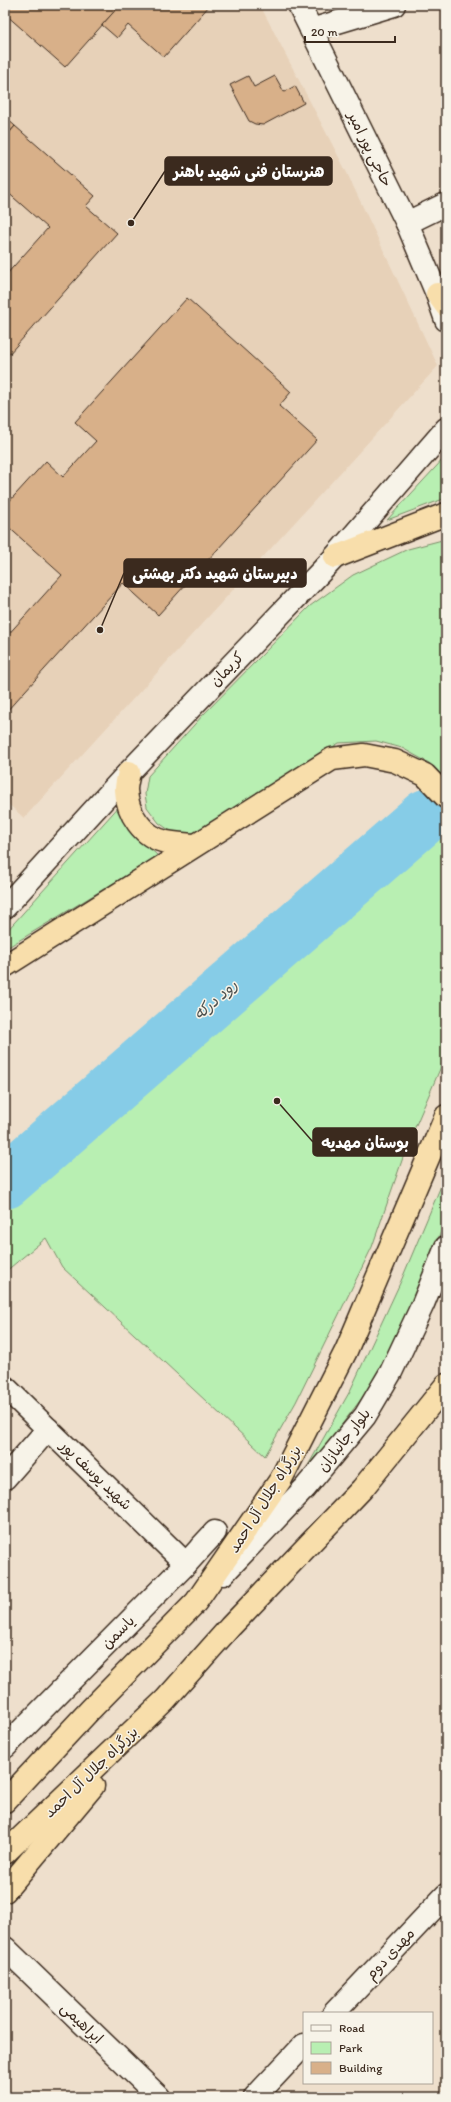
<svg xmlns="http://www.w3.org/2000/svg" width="451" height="2102" font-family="Itim,'Playpen Sans Arabic',sans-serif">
  <rect width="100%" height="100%" fill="#eedfcc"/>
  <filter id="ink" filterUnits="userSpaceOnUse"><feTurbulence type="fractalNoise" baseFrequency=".025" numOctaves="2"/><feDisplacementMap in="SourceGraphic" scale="8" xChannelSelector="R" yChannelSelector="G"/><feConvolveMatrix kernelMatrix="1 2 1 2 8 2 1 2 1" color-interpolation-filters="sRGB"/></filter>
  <g filter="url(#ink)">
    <!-- built -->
    <path fill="#e7d1b8" d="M5,5H260L346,171L438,366L24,818L5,801Z"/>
    <!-- green -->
    <g fill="#b8efb2" stroke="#7a8c68">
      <path d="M446,456V498L387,520Z"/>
      <path d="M446,539V770L441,774L429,763L402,748L376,741L339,743L190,835L172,832L159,823L147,807L145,794L148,776L203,715L310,606L353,575L408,549Z"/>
      <path d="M122,803L141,840L158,856L5,949V933Z"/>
      <path d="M446,822V1055L407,1146L372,1247L296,1402L265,1456L62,1267L46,1238L5,1272V1209Z"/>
      <path d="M446,1174V1219L395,1346L362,1398L301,1478L350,1391L401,1281Z"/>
    </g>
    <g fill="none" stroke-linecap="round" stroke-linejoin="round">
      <!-- river -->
      <path stroke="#86cce7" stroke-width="54" d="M5,1182L426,816"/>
    </g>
    <!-- building -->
    <g fill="#d8b089" stroke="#3b2a1e">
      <path d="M5,5H120L65,67L5,14Z"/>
      <path d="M120,5H210L164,57L128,25L117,38L102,25Z"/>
      <path d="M248,76L254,87L275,76L284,92L295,86L304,103L263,125L255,124L249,121L230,85Z"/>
      <path d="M5,117L15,126L5,138Z"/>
      <path d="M15,126L95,196L86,206L117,233L8,355L5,352V276L48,228L5,190V138Z"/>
      <path d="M187,298L291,392L279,406L317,440L158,615L123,583L5,713V638L62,575L5,524V506L46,461L63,477L96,441L75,422Z"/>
    </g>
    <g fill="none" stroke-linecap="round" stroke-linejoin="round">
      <!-- street casing -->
      <g stroke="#3b2a1e" stroke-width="25">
        <g id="street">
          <path d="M311,30L394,5"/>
          <path d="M407,223L446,204"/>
          <path d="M5,1387L186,1564"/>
          <path d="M5,1478L48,1429"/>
          <path d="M5,1747L186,1564L215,1532L200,1548"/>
          <path d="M5,1948L159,2097"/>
          <path d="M334,2013L446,1895"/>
          <path d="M255,2097L304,2045"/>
        </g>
      </g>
      <!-- secondary casing -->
      <g stroke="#3b2a1e" stroke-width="25">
        <g id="secondary">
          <path d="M299,5L407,223L437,294L446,320"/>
          <path d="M5,907L129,772L334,558L446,429"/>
          <path d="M223,1574L305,1488L365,1416L391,1372L423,1304L446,1247"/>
        </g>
      </g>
      <!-- highway casing -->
      <g stroke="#3b2a1e" stroke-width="25">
        <g id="highway">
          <path d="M437,294L446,306"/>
          <path d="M335,557L446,514"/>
          <path d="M129,772C128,778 126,784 126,790C127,813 143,838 167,842C176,844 185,844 194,845"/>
          <path d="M5,966L332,759L364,755L395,761L425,775L446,797"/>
          <path d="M5,1801L90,1710L196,1602L281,1479L346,1351L446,1116"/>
          <path d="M5,1853L165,1700L230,1627L362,1489L446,1385"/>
          <path d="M5,1891L93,1786"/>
        </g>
      </g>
      <!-- street -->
      <use href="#street" stroke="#f7f3e8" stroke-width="22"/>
      <!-- secondary -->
      <use href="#secondary" stroke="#f7f3e8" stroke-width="22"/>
      <!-- highway -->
      <use href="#highway" stroke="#f8deab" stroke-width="22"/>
    </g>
  </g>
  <g text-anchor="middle" stroke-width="3" stroke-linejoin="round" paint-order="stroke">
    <!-- street labels -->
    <g font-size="15" fill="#3b2a1e" stroke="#f7f3e8">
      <text transform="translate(370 149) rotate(64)" y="5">حاجی پور امیر</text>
      <text transform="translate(227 669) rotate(-46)" y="5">کریمان</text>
      <text transform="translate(344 1440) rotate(-52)" y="5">بلوار جانبازان</text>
      <text transform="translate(96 1475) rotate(44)" y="5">شهید یوسف پور</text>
      <text transform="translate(265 1499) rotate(-58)" y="5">بزرگراه جلال آل احمد</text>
      <text transform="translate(118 1632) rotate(-45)" y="5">یاسمن</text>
      <text transform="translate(91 1772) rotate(-44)" y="5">بزرگراه جلال آل احمد</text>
      <text transform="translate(390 1954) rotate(-47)" y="5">مهدی دوم</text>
      <text transform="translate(82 2023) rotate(44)" y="5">ابراهیمی</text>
    </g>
    <!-- water labels -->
    <g font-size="16" font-style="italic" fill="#4e5250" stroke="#f7f3e8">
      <text transform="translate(215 999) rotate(-41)" y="6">رود درکه</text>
    </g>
  </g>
  <!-- callouts -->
  <path fill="none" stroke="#3b2a1e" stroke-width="1.5" d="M131 223L165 171M100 630L124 573M277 1101L313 1142"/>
  <g fill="#3b2a1e" stroke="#f7f3e8" stroke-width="1.5">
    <circle cx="131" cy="223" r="4"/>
    <circle cx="100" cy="630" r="4"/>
    <circle cx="277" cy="1101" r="4"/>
  </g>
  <g fill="#3b2a1e" stroke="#3b2a1e" stroke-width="1.5">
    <rect x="165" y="157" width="167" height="28" rx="4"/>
    <rect x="124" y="559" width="182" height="28" rx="4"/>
    <rect x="313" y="1128" width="104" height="28" rx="4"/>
  </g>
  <g font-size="16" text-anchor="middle" font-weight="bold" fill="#fff">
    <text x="249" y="177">هنرستان فنی شهید باهنر</text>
    <text x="215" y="579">دبیرستان شهید دکتر بهشتی</text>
    <text x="365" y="1148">بوستان مهدیه</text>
  </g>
  <!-- margin -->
  <rect width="451" height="2102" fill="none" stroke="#f7f3e8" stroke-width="20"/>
  <rect x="10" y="10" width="431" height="2082" fill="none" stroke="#3b2a1e" stroke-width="1.5" filter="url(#ink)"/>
  <!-- legend -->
  <rect x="303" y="2012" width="130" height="72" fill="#f7f3e8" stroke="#aca397"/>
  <rect x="311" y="2025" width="20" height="6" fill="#f7f3e8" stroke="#aca397"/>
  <text x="339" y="2032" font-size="12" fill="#3b2a1e">Road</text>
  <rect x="311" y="2042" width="20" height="12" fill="#b8efb2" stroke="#aca397"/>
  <text x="339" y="2052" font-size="12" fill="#3b2a1e">Park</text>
  <rect x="311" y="2062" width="20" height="12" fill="#d8b089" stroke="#aca397"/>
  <text x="339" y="2072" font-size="12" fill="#3b2a1e">Building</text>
  <!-- scale -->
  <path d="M305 36v6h90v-6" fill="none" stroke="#3b2a1e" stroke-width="2"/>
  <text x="311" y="36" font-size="12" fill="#3b2a1e" stroke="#f7f3e8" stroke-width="3" paint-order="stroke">20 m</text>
</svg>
